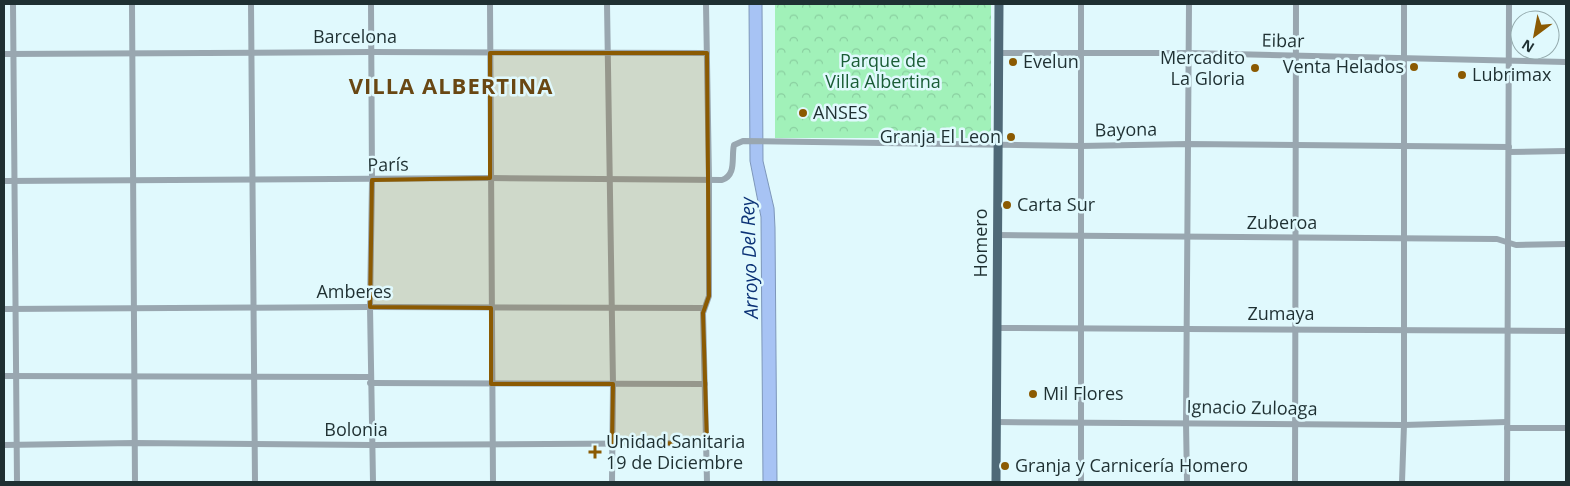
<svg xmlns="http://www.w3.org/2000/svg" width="1570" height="486" font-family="'Open Sans',sans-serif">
  <defs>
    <pattern id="park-crowns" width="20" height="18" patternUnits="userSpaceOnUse" patternTransform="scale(1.25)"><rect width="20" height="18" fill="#a1f1b9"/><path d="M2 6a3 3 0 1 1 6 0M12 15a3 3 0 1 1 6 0" fill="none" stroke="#8acfa0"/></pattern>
  </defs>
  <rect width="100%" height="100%" fill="#e0f9fd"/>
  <!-- park -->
  <rect fill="url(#park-crowns)" x="775" y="4" width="216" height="134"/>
  <!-- water -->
  <path fill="#a7c3f4" stroke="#7e97ba" d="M749,4H762L763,161L774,208L775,228L777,482H763L761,217L750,161Z"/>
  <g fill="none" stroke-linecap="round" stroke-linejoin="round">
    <!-- minor -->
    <g stroke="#99a7b0" stroke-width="6">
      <path d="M13,4L17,482"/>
      <path d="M132,4L135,482"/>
      <path d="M251,4L255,482"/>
      <path d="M371,4L372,180L370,307L373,482"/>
      <path d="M490,4L493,482"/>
      <path d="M607,4L613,384L612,482"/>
      <path d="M706,4L709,179V296L703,313L707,482"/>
      <path d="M1081,4V482"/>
      <path d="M999,53H1189L1566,62"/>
      <path d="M4,54L371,52L707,53"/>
      <path d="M1509,152L1566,151"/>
      <path d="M4,181L490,178L722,180C737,175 731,157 734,145L743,141L1081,146L1187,144L1509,147"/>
      <path d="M997,235L1497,239L1516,245L1566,244"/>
      <path d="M4,309L370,307L704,308"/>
      <path d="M996,328L1566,331"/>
      <path d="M4,376L370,377"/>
      <path d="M370,383L705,384"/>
      <path d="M995,422L1404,425L1507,422"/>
      <path d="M1507,428H1566"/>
      <path d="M4,445L134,443L372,445L707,443"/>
      <path d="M1187,482L1186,422L1189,4"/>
      <path d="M1295,482L1296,4"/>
      <path d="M1402,482L1404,425V4"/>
      <path d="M1507,482L1509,4"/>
    </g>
    <!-- major -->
    <path stroke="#4f6977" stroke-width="9" d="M996,482L999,4"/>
  </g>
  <!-- marked area -->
  <path fill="#8b5a02" fill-opacity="0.2" stroke="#8b5a02" stroke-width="4" stroke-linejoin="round" d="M490,53H707L709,296L703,313L707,443L612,444L613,384H491V308L370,307L372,180L490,178Z"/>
  <!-- markers -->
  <g fill="#8b5a02" stroke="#e0f9fd" stroke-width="2">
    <circle cx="1013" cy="62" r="5"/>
    <circle cx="1414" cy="67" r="5"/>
    <circle cx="1255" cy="68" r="5"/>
    <circle cx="1462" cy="75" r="5"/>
    <circle cx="803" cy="113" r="5"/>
    <circle cx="1011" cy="137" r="5"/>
    <circle cx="1007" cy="205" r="5"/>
    <circle cx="1033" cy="394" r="5"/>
    <path d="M592.5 444.5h5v5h5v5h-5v5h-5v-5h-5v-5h5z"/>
    <circle cx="1005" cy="466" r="5"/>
  </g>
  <g text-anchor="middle" stroke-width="5" stroke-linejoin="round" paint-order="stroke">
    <!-- street labels -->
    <g font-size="18" fill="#1f3032" stroke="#e0f9fd">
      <text x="355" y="43">Barcelona</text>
      <text transform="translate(1283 41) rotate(1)" y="6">Eibar</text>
      <text transform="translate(1126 130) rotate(-1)" y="6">Bayona</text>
      <text transform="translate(388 165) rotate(-1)" y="6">París</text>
      <text x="1282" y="229">Zuberoa</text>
      <text transform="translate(981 243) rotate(-90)" y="6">Homero</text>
      <text x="354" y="298">Amberes</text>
      <text x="1281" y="320">Zumaya</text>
      <text transform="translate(1252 408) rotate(1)" y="6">Ignacio Zuloaga</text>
      <text x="356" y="436">Bolonia</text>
    </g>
    <!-- poi labels -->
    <g font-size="18" fill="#1f3032" stroke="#e0f9fd" text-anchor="start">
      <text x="1245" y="64" text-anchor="end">Mercadito<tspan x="1245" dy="21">La Gloria</tspan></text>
      <text x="1023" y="68">Evelun</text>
      <text x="1404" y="73" text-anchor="end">Venta Helados</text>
      <text x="1472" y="81">Lubrimax</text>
      <text x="813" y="119">ANSES</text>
      <text x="1001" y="143" text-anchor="end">Granja El Leon</text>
      <text x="1017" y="211">Carta Sur</text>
      <text x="1043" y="400">Mil Flores</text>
      <text x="606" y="448">Unidad Sanitaria<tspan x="606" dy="21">19 de Diciembre</tspan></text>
      <text x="1015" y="472">Granja y Carnicería Homero</text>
    </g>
    <!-- park labels -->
    <g font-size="18" fill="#1a5d36" stroke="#e0f9fd">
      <text x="883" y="67">Parque de<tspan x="883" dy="21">Villa Albertina</tspan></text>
    </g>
    <!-- water labels -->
    <g font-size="19" font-style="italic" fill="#0b3276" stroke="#e0f9fd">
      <text transform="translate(749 258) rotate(-92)" y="7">Arroyo Del Rey</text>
    </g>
    <!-- district labels -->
    <g font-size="22" font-weight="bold" letter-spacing="1" fill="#694713" stroke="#e0f9fd">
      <text x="451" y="94">VILLA ALBERTINA</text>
    </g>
  </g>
  <!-- border -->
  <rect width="1570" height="486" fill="none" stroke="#1f3032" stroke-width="10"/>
  <!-- north arrow -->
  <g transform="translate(1535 35) rotate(212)"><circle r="24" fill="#e0f9fd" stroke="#93a9ac"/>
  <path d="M0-4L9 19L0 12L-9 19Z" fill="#8b5a02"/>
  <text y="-8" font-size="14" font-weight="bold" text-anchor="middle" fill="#1f3032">N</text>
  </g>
</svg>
